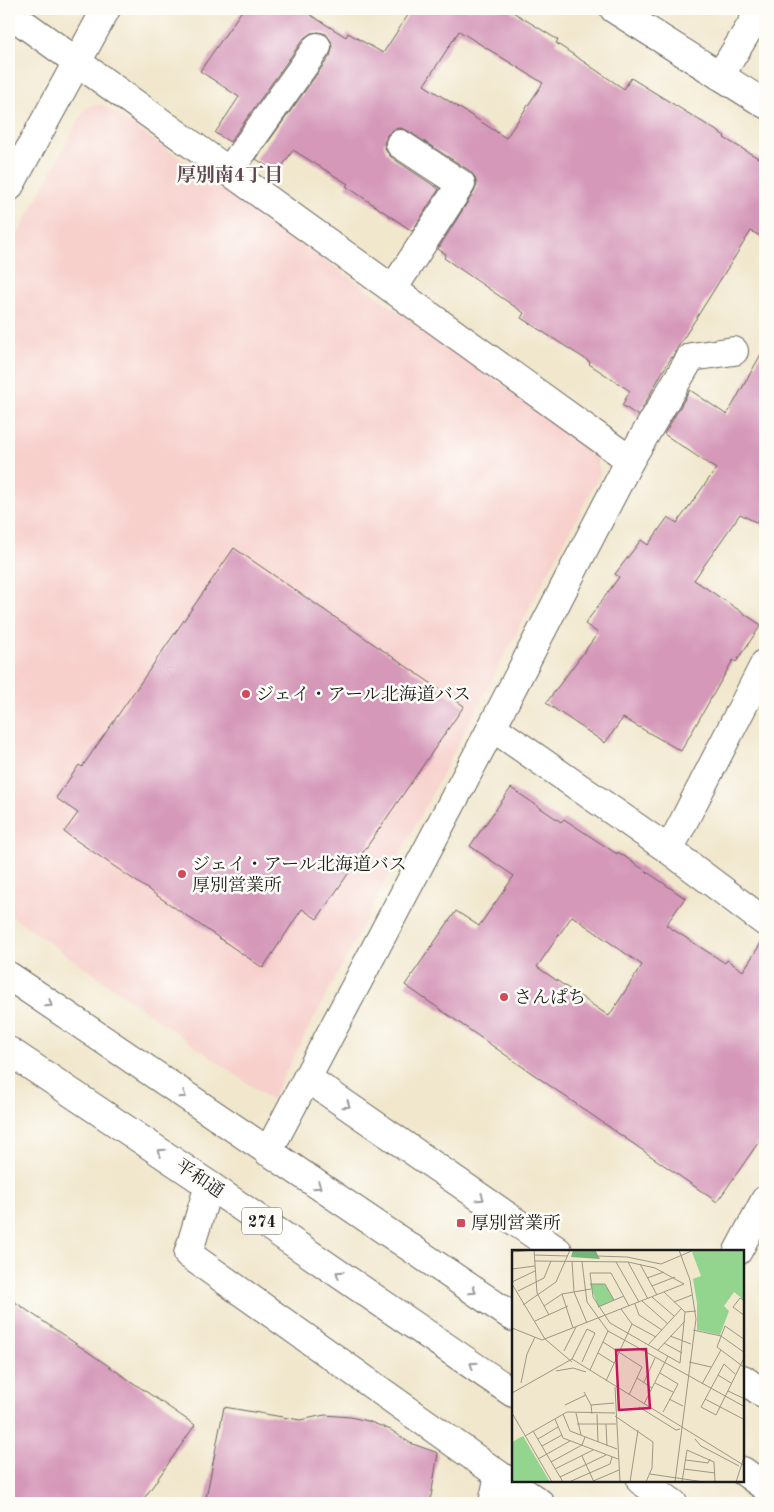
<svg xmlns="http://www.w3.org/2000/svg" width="774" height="1512" font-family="'Old Standard TT','Noto Serif JP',serif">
  <rect width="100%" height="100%" fill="#fdfcf7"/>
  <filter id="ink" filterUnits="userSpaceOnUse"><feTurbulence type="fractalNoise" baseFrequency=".02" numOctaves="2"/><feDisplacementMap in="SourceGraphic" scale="10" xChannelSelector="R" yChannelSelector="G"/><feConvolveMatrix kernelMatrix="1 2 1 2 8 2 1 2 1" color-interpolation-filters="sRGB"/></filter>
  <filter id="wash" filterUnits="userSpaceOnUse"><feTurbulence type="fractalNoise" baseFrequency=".0096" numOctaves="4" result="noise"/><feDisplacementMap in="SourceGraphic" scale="20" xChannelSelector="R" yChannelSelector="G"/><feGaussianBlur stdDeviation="1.12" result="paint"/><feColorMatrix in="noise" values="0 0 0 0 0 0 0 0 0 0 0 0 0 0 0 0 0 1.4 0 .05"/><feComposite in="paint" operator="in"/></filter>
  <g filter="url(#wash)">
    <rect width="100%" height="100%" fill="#f1e7cd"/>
    <!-- built -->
    <path fill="#f7d0cc" d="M102,104L595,449L600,474L271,1100L9,914V250L86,107Z"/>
    <g id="blocks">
      <!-- building -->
      <g fill="#d598b9" fill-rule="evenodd">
        <path d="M243,9H301L346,37L348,33L383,53L412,9H508L558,40L556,43L624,89L631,78L725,136L724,138L765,162V239L751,231L663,371L638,416L622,405L630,391L589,364L590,362L521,318L524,313L444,258L446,254L438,249L474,192L477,185L475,177L470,171L408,131L400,128L393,130L387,135L384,144L386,151L391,157L439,189L412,231L346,186L348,184L293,150L278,173L256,159L330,56L332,49L331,41L326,34L319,32L311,33L304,38L230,142L215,133L239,97L200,71ZM459,31L543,83L506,138L424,85Z"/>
        <path d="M765,347V527L740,514L694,580L761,625L736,662L733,660L681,751L623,718L605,743L546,703L598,633L585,624L619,577L615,574L641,540L648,545L668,517L677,523L716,469L664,434L690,390L727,415Z"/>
        <path d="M234,548L464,706L317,919L302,909L263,968L64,832L78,813L56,798L79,765L82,767Z"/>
        <path d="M511,788L561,822L564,819L617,854L618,852L685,898L666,925L725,963L727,960L743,971L765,937V1133L717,1202L405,985L456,911L479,926L514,876L470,846ZM572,916L642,965L609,1016L537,967Z"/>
        <path d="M9,1298L195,1425L141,1503H9Z"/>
        <path d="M224,1407L300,1420L325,1415L350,1417L368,1421L391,1430L410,1443L438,1453L430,1503H205Z"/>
      </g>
    </g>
  </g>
  <g filter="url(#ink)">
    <use href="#blocks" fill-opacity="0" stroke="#67635a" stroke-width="1"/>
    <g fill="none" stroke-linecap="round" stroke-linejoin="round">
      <!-- minor casing -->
      <g stroke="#67635a" stroke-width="30">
        <g id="minor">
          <path d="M614,9L765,104"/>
          <path d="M9,13L630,460L492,727L268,1152"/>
          <path d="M720,76L761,9"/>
          <path d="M229,171L317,47"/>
          <path d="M9,187L106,9"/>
          <path d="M393,289L461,184L400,144"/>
          <path d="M630,460L691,357L734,351"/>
          <path d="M492,727L669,850L765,922"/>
          <path d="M669,850L765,663"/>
          <path d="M307,1078L558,1251"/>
          <path d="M209,1185L188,1254L499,1475L493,1503"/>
          <path d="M738,1251L765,1200"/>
          <path d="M743,1379L765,1395"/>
          <path d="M499,1475L540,1503"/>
        </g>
      </g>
      <!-- highway casing -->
      <g stroke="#67635a" stroke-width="30">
        <g id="highway">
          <path d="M9,976L513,1317"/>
          <path d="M9,1051L209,1185L513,1393"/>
          <path d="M743,1471L765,1487"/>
          <path d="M641,1481L673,1503"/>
        </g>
      </g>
      <!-- minor -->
      <use href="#minor" stroke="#fff" stroke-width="28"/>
      <!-- highway -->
      <use href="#highway" stroke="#fff" stroke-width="28"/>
    </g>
    <!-- one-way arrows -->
    <defs><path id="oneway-chevron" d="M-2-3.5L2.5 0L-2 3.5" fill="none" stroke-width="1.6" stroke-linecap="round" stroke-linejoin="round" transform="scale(1.25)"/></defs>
    <g stroke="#999">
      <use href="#oneway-chevron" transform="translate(49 1004) rotate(34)"/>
      <use href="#oneway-chevron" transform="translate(183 1095) rotate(34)"/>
      <use href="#oneway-chevron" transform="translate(347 1105) rotate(35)"/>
      <use href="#oneway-chevron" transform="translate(161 1152) rotate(-146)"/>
      <use href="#oneway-chevron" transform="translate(318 1186) rotate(34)"/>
      <use href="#oneway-chevron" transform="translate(481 1198) rotate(35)"/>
      <use href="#oneway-chevron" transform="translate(339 1274) rotate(-146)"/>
      <use href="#oneway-chevron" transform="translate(473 1291) rotate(33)"/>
      <use href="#oneway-chevron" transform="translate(473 1365) rotate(-146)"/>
    </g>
  </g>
  <!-- markers -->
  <g fill="#d1495b" stroke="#fdfcf7" stroke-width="2">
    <circle cx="246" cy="694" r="5"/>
    <circle cx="182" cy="874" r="5"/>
    <circle cx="504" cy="997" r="5"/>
    <rect x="456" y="1218" width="10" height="10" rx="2.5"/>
  </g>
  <g text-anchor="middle" stroke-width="5" stroke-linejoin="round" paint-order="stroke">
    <!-- shield labels -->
    <rect fill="#fdfcf7" stroke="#605f5e" stroke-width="1" x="242" y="1207.5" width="40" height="27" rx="4"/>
    <g font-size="16" font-weight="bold" fill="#1c1c1c">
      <text x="262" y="1227">274</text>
    </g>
    <!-- poi labels -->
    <g font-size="18" fill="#1c1c1c" stroke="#fdfcf7" text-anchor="start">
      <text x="256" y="700">ジェイ・アール北海道バス</text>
      <text x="192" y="870">ジェイ・アール北海道バス<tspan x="192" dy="21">厚別営業所</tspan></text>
      <text x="514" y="1003">さんぱち</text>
      <text x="471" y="1229">厚別営業所</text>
    </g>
    <!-- street labels -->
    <g font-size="18" fill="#1c1c1c" stroke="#fdfcf7">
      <text transform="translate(200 1178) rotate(34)" y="6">平和通</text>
    </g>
    <!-- neighbourhood labels -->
    <g font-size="19" font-weight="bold" fill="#5d4753" stroke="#fdfcf7">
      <text x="230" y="181">厚別南4丁目</text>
    </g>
  </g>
  <!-- overview -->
  <g transform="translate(512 1250)">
    <rect width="232" height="232" fill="#f1e7cd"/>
    <path d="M184,0H232V50L222,42L212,56L217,61L208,85L185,80V53L181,29L189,26L180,2ZM78,34H93L102,50L86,57ZM11,186L38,232H0V192Z" fill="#93d58e"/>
    <path d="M61,0H83L88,9L59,7Z" fill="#76b679"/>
    <path fill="none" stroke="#9c9686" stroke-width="1" d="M83,0L85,6L115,7L149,14L182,0M0,2L22,0L25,43L37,65M22,5L56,6M60,11L62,42L75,73M70,12L75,52L96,81L233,157M104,12L127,52M116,12L136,49M128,14L145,45M0,19L23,16M135,28L152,22M0,32L23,21M0,34L33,89L60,112M78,34H93L102,50M140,36L163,27M6,41L32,28L39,11M152,42L173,62L184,61M50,44L61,78M140,47L162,66M130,51L156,74M233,51L228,48L221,57L233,66M162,52L180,45M123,54L127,65L150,80M11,55L44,32L58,0M32,56L50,44L79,39M117,56L99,23H78L81,47L98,73L168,113L173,62M86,57L112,46M109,59L120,74L144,87M23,71L56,56M0,78L30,90L172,34L143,18L116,12L23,11M181,80L209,86L233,103M158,86L179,94M233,90L213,76L205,97L233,118M91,92L130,117L117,145M152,93L170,103M136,95L169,59M146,100L173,71M52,101L64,77M86,103L102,113M60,109L75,79L83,83L70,112M177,112L199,117M78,120L96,81M44,121L61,118L74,122M148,123L166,134L151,162M223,124L212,114L189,157L204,165L233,106M206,125L219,133M125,128L140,138M94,131L120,74M132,132L143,108M9,133L15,104L23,87M143,133L161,142M190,134L209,100M103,137L108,232M216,141L233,149M72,142L79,155L80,164M0,143L60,109L233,216M157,149L171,156M193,149L233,170M132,154L156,106M53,155L74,145M79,155L102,153M127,157L164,180L168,179M0,163L40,232M64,163L69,185M51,164L58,181L105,199M85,164L86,192M103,166L141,192L140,218L134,232M43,169L51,188L106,209M65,174H104M94,174L95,196M21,181L51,232M13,186L55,162L103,163M26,189L46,177M183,189L189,196L227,216M30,196L50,185M70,206L82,232M26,209L58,191M174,210L196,213L198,209M39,212L70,195L73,187M43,219L81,200M172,219L203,223M138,224L192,232M48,227L94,205M57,232L98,214L100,207M79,232L107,220M118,232L126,180M163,232L184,69L178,30L167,0M170,232L175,200L202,212L203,232M224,232L233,204"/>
    <path fill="#c2185b" fill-opacity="0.15" stroke="#c2185b" stroke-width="2.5" d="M134,99L138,158L107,160L104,100Z"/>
    <rect width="232" height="232" fill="none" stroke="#1c1c1c" stroke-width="2.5"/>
  </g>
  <!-- margin -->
  <rect width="774" height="1512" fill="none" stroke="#fdfcf7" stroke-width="30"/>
</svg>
